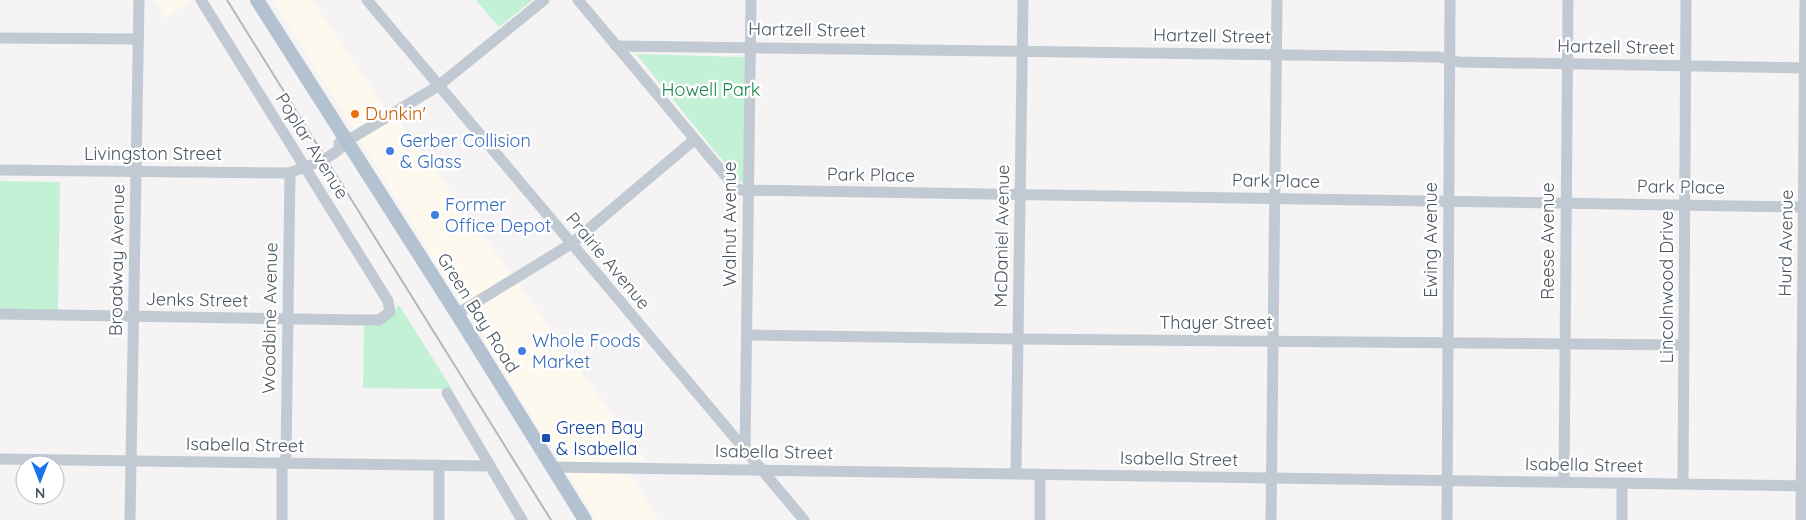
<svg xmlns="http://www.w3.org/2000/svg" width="1806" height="520" font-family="Quicksand,sans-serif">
  <rect width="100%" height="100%" fill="#f5f3f3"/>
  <!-- commercial -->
  <g fill="#fdf9ef">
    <path d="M154,0H192V1L166,18Z"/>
    <path d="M273,0H312L391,116L395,114L646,461H622L659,520H596Z"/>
  </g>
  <!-- green -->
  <g fill="#c3f1d5">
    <path d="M476,0H533L499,27Z"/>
    <path d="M636,54L745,57L744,183L740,182Z"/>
    <path d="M0,181L60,182L58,310L0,309Z"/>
    <path d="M399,305L452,389L363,388L364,327L366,324C393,325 384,322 399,305Z"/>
  </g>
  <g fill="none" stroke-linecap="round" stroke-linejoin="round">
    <!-- minor -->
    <g stroke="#c1cad2" stroke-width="11">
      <path d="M367,0L804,520"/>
      <path d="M578,0L735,187L740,190L1803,207"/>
      <path d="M0,38L138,39"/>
      <path d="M616,46L1439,57L1459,62L1806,68"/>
      <path d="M339,143L347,141L438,86L544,0"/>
      <path d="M0,170L290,173C311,164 332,160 347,141"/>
      <path d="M0,314L361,320H379L390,312L388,301L201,0"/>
      <path d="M457,314L571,244L694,140"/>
      <path d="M747,335L1018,339L1684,345"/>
      <path d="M447,393L522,520"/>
      <path d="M745,451L751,0"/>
      <path d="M0,459L489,466"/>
      <path d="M551,467L1806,486"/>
      <path d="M1016,473L1023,0"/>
      <path d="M1564,482L1568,0"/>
      <path d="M1683,484L1686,0"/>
      <path d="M130,520L139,0"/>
      <path d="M282,520V470L286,456L290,173"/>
      <path d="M439,520V465"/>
      <path d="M1040,520V474"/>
      <path d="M1271,520L1277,0"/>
      <path d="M1447,520L1450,0"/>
      <path d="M1622,520V483"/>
      <path d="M1801,520L1805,0"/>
    </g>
    <!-- major -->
    <path stroke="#b3c2d1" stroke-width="14" d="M257,0L457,314L585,520"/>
    <!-- rail -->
    <path stroke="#b5b8bd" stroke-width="2" d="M227,0L551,520"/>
  </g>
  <!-- markers -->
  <circle fill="#e8710a" stroke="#fff" stroke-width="2" cx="355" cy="114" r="5"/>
  <g fill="#3f7fe0" stroke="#fff" stroke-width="2">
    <circle cx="390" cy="151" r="5"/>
    <circle cx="435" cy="215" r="5"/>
    <circle cx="522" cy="351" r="5"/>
  </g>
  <rect fill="#1a4fb4" stroke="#fff" stroke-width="2" x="541" y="433" width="10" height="10" rx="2.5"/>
  <g text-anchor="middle" stroke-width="5" stroke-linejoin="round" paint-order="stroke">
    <!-- street labels -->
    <g font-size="18" fill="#4a5661" stroke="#fff">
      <text transform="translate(807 30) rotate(1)" y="6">Hartzell Street</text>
      <text transform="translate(1212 36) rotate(1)" y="6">Hartzell Street</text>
      <text transform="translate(1616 47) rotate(1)" y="6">Hartzell Street</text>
      <text transform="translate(312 146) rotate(58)" y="6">Poplar Avenue</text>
      <text x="153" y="160">Livingston Street</text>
      <text transform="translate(871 175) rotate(1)" y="6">Park Place</text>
      <text transform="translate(1276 181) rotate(1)" y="6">Park Place</text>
      <text transform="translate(1681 187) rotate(1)" y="6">Park Place</text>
      <text transform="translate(730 224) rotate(-90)" y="6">Walnut Avenue</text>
      <text transform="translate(1002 236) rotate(-89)" y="6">McDaniel Avenue</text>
      <text transform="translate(1431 240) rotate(-90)" y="6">Ewing Avenue</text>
      <text transform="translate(1548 241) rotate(-90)" y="6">Reese Avenue</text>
      <text transform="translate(1786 243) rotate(-89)" y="6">Hurd Avenue</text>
      <text transform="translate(117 260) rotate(-89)" y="6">Broadway Avenue</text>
      <text transform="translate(608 261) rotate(50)" y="6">Prairie Avenue</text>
      <text transform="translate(1667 287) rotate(-90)" y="6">Lincolnwood Drive</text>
      <text transform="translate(197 300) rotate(1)" y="6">Jenks Street</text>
      <text transform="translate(478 313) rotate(58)" y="6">Green Bay Road</text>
      <text transform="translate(270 318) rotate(-89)" y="6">Woodbine Avenue</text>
      <text x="1216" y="329">Thayer Street</text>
      <text transform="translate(245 445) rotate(1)" y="6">Isabella Street</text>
      <text transform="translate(774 452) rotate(1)" y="6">Isabella Street</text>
      <text transform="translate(1179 459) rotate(1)" y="6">Isabella Street</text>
      <text transform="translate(1584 465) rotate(1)" y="6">Isabella Street</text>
    </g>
    <!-- park labels -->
    <g font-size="18" fill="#17864f" stroke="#fff">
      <text x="711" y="96">Howell Park</text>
    </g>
    <!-- food labels -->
    <g font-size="18" fill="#c56008" stroke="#fff" text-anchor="start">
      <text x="365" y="120">Dunkin'</text>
    </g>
    <!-- shop labels -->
    <g font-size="18" fill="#366cbe" stroke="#fff" text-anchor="start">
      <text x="400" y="147">Gerber Collision<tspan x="400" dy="21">&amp; Glass</tspan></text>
      <text x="445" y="211">Former<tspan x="445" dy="21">Office Depot</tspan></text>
      <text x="532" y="347">Whole Foods<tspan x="532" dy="21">Market</tspan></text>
    </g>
    <!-- transit labels -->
    <g font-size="18" fill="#164399" stroke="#fff" text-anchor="start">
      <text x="556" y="434">Green Bay<tspan x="556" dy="21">&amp; Isabella</tspan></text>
    </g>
  </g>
  <!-- north arrow -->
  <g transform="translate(40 480) rotate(180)"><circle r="24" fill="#ffffff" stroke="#b7bbc0"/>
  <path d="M0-4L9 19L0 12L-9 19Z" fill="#1a73e8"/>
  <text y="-8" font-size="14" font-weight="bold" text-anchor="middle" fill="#4a5661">N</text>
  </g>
</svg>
